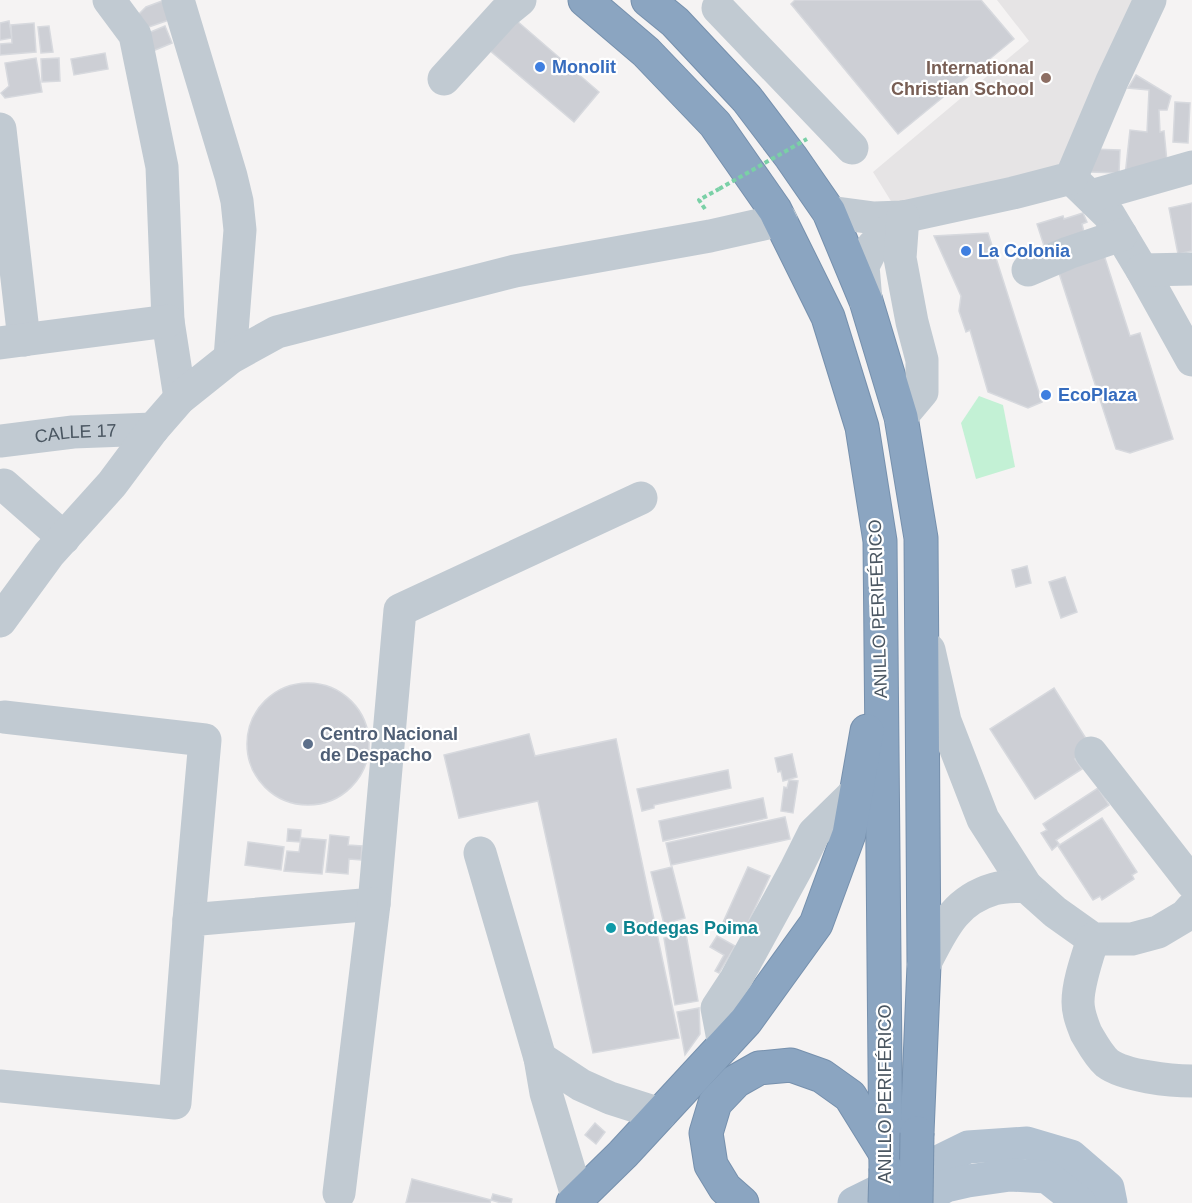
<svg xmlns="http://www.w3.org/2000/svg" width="1192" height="1203" font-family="Arial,sans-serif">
  <rect width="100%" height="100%" fill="#f5f3f3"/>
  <!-- education -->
  <path fill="#e6e4e5" d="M997,0H1141L1090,115L1055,171L894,206L873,172L1029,41Z"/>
  <!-- green -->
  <path fill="#c3f1d5" d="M979,396L1003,405L1015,467L976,479L961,423Z"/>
  <!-- building -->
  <g fill="#cdcfd5" stroke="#d7d9de" stroke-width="1.5">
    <path d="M795,0H981L1014,39L898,134L791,4Z"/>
    <path d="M162,1L169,20L140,30L136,17L146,7Z"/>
    <path d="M9,21L12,38L0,40V23Z"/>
    <path d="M517,21L599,92L574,122L481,43Z"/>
    <path d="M34,23L36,52L0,55V44L12,43L11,25Z"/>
    <path d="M49,26L53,52L41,53L38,27Z"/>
    <path d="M165,26L172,43L148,53L141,36Z"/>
    <path d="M105,53L108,69L74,75L71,59Z"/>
    <path d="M36,58L42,92L5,98L1,93L9,86L5,63Z"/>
    <path d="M59,58L60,81L42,82L41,59Z"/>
    <path d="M1136,75L1171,96L1167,110H1159L1160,132L1164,131L1167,162L1125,176L1130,130L1147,132L1149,90L1128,88Z"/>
    <path d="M1175,102L1190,103L1188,143L1173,142Z"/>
    <path d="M1091,149L1120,150L1119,173L1090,172Z"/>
    <path d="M1192,203V251L1178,254L1169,208Z"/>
    <path d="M1083,213L1087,222L1082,224L1084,232L1047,255L1037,224L1063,216L1064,219Z"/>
    <path d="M988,233L1042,402L1028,408L988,392L970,330L966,332L959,311L961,296L934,236Z"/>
    <path d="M1104,255L1130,336L1140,333L1173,439L1130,453L1116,449L1058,270Z"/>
    <path d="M1027,566L1031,583L1016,587L1012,570Z"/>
    <path d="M1065,577L1077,612L1061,618L1049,582Z"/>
    <circle cx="308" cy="744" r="61"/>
    <path d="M1054,688L1092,748L1075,759L1082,769L1035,799L990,729Z"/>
    <path d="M529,734L535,756L616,739L679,1038L593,1053L538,801L459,818L444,755Z"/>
    <path d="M792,754L797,777L783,781L781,771L778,772L775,758Z"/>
    <path d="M728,770L731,788L654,805V808L642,811L637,789Z"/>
    <path d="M789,780L798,781L793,813L781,811L784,787L787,788Z"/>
    <path d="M1098,788L1109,805L1056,840L1059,844L1052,850L1041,833L1047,830L1043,824Z"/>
    <path d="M763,798L767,818L663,841L659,821Z"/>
    <path d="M785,817L790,839L671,865L666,843Z"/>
    <path d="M1102,818L1137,872L1132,875L1134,879L1102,900L1100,896L1093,900L1058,846Z"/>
    <path d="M288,829L301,830L300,842L287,841Z"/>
    <path d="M330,835L349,837L348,845L362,846L361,860L349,859L348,874L326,872Z"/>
    <path d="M301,838L326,840L322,874L284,871L287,851L299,852Z"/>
    <path d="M248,842L284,847L281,870L245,865Z"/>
    <path d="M672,867L685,918L664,924L651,872Z"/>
    <path d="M748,867L770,876L746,927L742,930L732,932L721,927Z"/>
    <path d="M686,934L698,1001L675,1005L664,938Z"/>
    <path d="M717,936L735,946L719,973L715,971L724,955L710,947Z"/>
    <path d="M699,1008L700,1034L685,1055L677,1012Z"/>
    <path d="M595,1123L605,1132L596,1144L585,1135Z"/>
    <path d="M412,1179L491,1200L490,1203H406Z"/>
    <path d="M493,1194L512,1199L511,1203H501L491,1200Z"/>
  </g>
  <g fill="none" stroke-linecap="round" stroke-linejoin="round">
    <!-- highway casing -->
    <g stroke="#7690ad" stroke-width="35">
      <g id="highway">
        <path d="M585,0L646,52L715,124L775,210L828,317L862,427L880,541L886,1169"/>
        <path d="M648,0L675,22L747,99L791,157L829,212L866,301L901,417L921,538L924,965L917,1133"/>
        <path d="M573,1203L623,1154L746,1021L816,924L849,834L867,731"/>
        <path d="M742,1203L725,1188L711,1165L706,1133L715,1103L736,1081L759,1068L791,1065L822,1076L850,1096L886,1154"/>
      </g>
    </g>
    <!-- path -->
    <path stroke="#7ad0a6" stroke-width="4" stroke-dasharray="4.5 3" stroke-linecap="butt" d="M705,209L699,200L719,189"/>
    <!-- minor -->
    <g stroke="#c1cad2" stroke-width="33">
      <path d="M109,0L135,35L162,167L168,321L180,398"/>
      <path d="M178,0L231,176L237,201L240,230L230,358"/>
      <path d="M718,8L852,148"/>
      <path d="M444,79L504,13L520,0"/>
      <path d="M0,129L24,340"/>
      <path d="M1071,178L1109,215L1142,270L1192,360"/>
      <path d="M1091,196L1192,167"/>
      <path d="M829,212L874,218L903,217L1013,193L1071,178L1112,81L1150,0"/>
      <path d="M1028,270L1068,253L1121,235"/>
      <path d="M1142,270L1192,269"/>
      <path d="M866,301L863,266L873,246L903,217"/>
      <path d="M0,343L168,321"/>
      <path d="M901,417L922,392V360L912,322L900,258L903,217"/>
      <path id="s1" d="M0,441L73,432L153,429"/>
      <path d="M4,485L64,538"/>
      <path d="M0,621L49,554L112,484L153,429L180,398L230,358L277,332L515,271L710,236L781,220"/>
      <path d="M929,650L945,721L983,819L1026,886L1055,912L1093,939H1132L1158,932L1185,916L1192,908"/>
      <path d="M4,717L205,740L189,920"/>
      <path d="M1091,753L1192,883"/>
      <path d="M480,853L540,1058"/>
      <path d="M1093,939C1087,958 1078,983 1078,1002C1078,1013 1082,1023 1086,1033C1092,1043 1098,1055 1107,1063C1124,1076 1171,1081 1192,1081"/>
      <path d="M924,965C942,931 953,901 994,889C1004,886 1016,887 1026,886"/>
      <path d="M724,1045L717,1008L736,979L796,869L814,833L856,792"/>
      <path d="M0,1086L175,1103L189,920L374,904L400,610L641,498"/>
      <path d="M339,1193L374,904"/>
      <path d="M578,1199L546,1093L540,1058L581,1085L610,1098L660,1114"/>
    </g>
    <!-- major -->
    <g stroke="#b3c2d1" stroke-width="33">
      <path d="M854,1203L968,1147L1027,1143L1071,1156L1108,1188L1111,1203"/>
      <path d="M915,1203L946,1186L968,1181L1010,1175L1047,1177L1080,1203"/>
    </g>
    <!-- highway -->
    <use href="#highway" stroke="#8ba5c1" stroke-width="33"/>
    <!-- highway-bridge casing -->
    <g stroke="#7690ad" stroke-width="35" stroke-linecap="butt">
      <g id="highway-bridge">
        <path d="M885,1203L886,1169"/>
        <path d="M916,1203L917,1133"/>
      </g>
    </g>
    <!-- path-bridge -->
    <path stroke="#7ad0a6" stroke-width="4" stroke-dasharray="4.5 3" stroke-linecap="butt" d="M719,189L807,139"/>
    <!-- highway-bridge -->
    <use href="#highway-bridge" stroke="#8ba5c1" stroke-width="33"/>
  </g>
  <!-- markers -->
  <g fill="#3f7fe0" stroke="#fff" stroke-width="2">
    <circle cx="540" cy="67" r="6"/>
    <circle cx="966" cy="251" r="6"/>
    <circle cx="1046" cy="395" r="6"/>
  </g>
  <circle fill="#8d6e63" stroke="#fff" stroke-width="2" cx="1046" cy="78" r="6"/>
  <circle fill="#5c6f8a" stroke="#fff" stroke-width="2" cx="308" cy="744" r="6"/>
  <circle fill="#0f9aa8" stroke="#fff" stroke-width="2" cx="611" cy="928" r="6"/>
  <g text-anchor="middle" stroke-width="4.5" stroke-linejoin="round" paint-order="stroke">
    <!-- shop labels -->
    <g font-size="18" font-weight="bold" fill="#366cbe" stroke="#fff" text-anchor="start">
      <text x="552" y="73">Monolit</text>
      <text x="978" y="257">La Colonia</text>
      <text x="1058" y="401">EcoPlaza</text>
    </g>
    <!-- education labels -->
    <g font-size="18" font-weight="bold" fill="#785e54" stroke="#fff" text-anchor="end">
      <text x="1034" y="74">International<tspan x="1034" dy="21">Christian School</tspan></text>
    </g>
    <!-- street labels -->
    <g font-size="18" fill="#4a5661" stroke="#fff">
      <text dy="6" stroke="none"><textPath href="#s1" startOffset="76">CALLE 17</textPath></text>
      <text transform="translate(878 609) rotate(-92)" y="6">ANILLO PERIFÉRICO</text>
      <text transform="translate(885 1094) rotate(-90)" y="6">ANILLO PERIFÉRICO</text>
    </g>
    <!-- service labels -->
    <g font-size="18" font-weight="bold" fill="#4e5e75" stroke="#fff" text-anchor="start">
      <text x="320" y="740">Centro Nacional<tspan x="320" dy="21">de Despacho</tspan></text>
    </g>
    <!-- culture labels -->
    <g font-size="18" font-weight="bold" fill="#0d838f" stroke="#fff" text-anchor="start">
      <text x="623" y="934">Bodegas Poima</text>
    </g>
  </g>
</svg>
